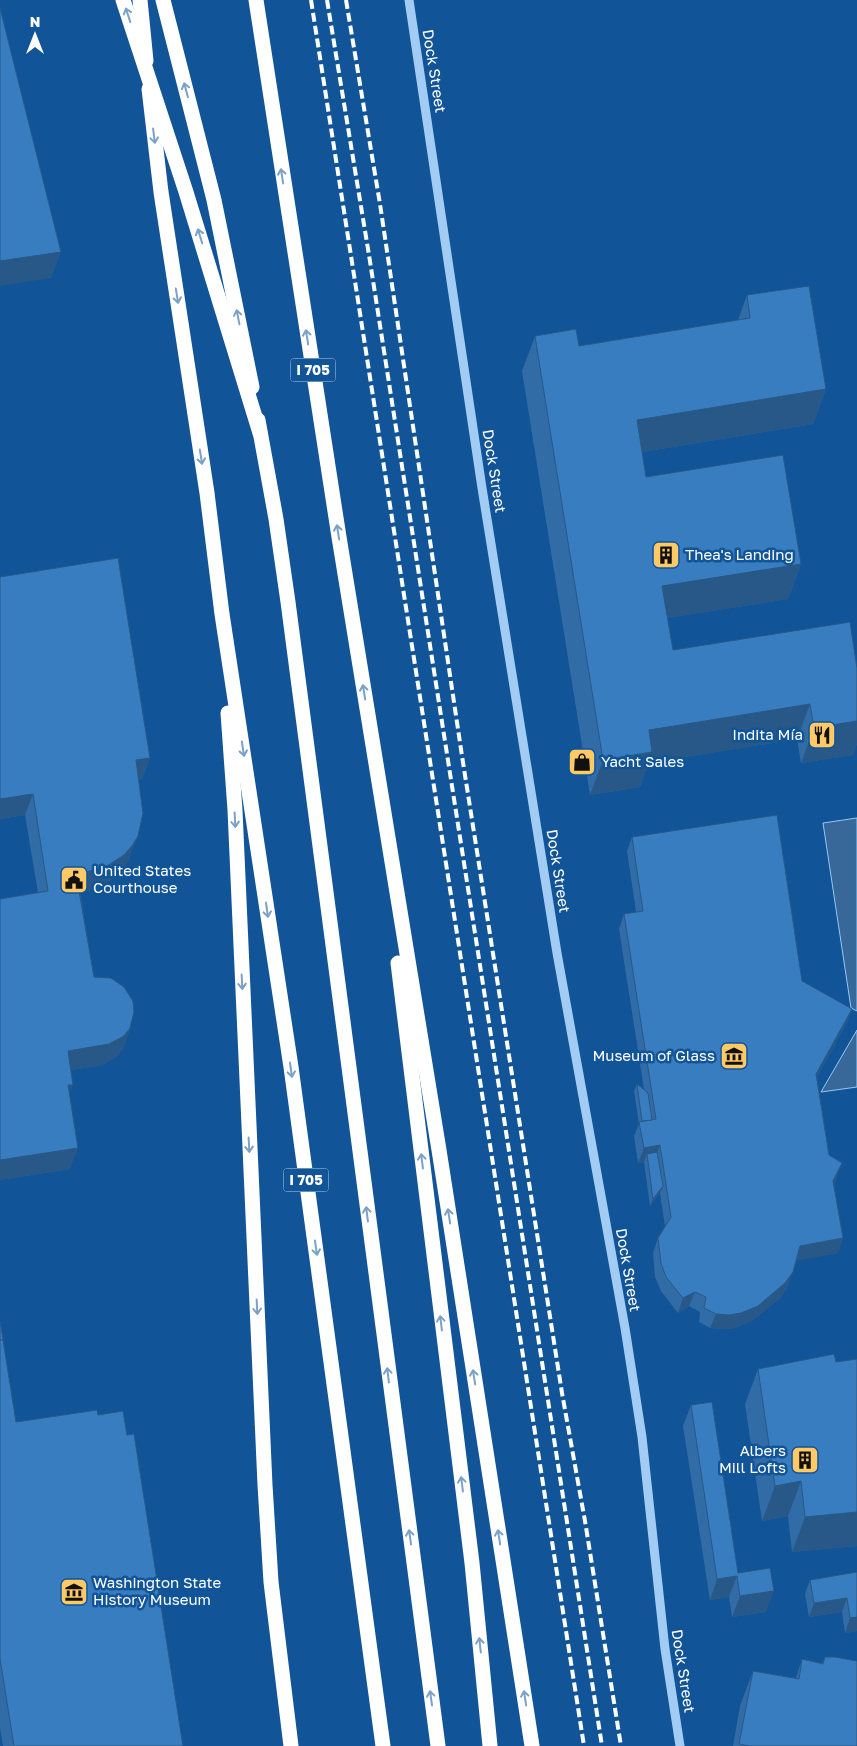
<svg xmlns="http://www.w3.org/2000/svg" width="857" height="1746" font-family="'Golos Text',sans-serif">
  <rect width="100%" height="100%" fill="#115498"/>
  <!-- water -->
  <g fill="#38689a" stroke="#93c8f7">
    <path d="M857,818V1011L851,1008L823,823Z"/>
    <path d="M857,1030V1087L821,1092Z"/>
  </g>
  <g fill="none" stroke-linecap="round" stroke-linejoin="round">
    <!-- tertiary -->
    <path stroke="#a2ccf4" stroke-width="9" d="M409,0L482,488L557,953L625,1328L642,1437L665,1649L680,1746"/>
    <!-- motorway -->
    <g stroke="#fff" stroke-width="15">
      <path d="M140,0L146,61"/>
      <path d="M163,0L214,200L252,387"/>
      <path d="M256,0L339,537L439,1150L532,1746"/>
      <path d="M149,89L161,192L207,493L222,614L291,1067L383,1746"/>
      <path d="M258,420L276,519L288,602L438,1746"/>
      <path d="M228,713L235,810L265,1485L271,1582L291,1746"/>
      <path d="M398,963L472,1563L490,1746"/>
    </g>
    <!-- rail -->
    <g stroke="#fff" stroke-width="4" stroke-dasharray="9 4" stroke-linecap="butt">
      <path d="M311,0L584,1746"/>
      <path d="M327,0L369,255L602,1746"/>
      <path d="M346,0L380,204L462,756L562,1393L585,1521L621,1746"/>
    </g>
    <!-- motorway-bridge -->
    <path stroke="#fff" stroke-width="15" d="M123,0L186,192L260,433"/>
  </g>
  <!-- wall -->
  <g fill="#316ca6">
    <path d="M747,295L826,389L813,424L642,452L646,477L801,564L788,599L667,618L673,650L857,668V743L853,755L801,763L797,739L648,763L640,787L590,795L522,371L535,336L579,346L738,320Z"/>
    <path d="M0,577L150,758L142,779L138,780L130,856L125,867L117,876L97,889L80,892L94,977L130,1028L123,1049L116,1057L102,1065L71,1070L69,1095L70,1169L0,1180V899L38,893L25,815L0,819Z"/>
    <path d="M632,837L802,981L852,1009L846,1024L817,1077L829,1155L842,1163L837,1177L834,1184L843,1238L838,1253L796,1260L788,1286L780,1298L753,1320L735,1328L724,1329L710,1328L699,1322L700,1312L689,1306L678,1313L661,1291L655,1277L653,1253L658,1238L665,1226L660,1193L650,1206L644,1162L638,1163L634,1136L639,1124L634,1091L637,1084L644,1089L619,929L624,914L636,912L627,851Z"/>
    <path d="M0,1321L16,1422L98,1415L127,1435L183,1746H3L0,1728Z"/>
    <path d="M857,1359V1546L792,1552L788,1516L762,1521L745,1404L758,1369L836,1362Z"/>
    <path d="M691,1405L738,1573L766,1612L732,1617L729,1597L710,1600L683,1426Z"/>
    <path d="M857,1572V1631L845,1633L842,1612L809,1617L805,1594L810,1580Z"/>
    <path d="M825,1657L857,1746H733L740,1706L753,1671L796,1678L802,1659L822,1663Z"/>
  </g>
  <!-- shaded-wall -->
  <g fill="#285887">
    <path d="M61,252L51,278L0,286V261Z"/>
    <path d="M826,389L813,424L624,455L637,420Z"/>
    <path d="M801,564L788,599L649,621L662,586Z"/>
    <path d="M810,704L797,739L648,763L640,787L590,795L603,760L649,730Z"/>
    <path d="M857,721V743L853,755L801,763L814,728Z"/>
    <path d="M150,758L142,779L128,781L136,760Z"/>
    <path d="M33,794L25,815L0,819V799Z"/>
    <path d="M138,836L130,856L125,867L117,876L97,889L69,895L76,874Z"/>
    <path d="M852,1009L846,1024L811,1088L816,1074Z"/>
    <path d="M130,1028L123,1049L116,1057L102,1065L60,1072L68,1051Z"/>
    <path d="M68,1085H73L65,1106Z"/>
    <path d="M660,1145L655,1160L647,1154L644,1162L638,1163L644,1148Z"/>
    <path d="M78,1148L70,1169L0,1180V1160Z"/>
    <path d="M842,1163L837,1177L828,1196L833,1181Z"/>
    <path d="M663,1186L660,1193L650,1206L653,1199Z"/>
    <path d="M843,1238L838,1253L795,1261L800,1246Z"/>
    <path d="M793,1272L788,1286L780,1298L753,1320L735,1328L724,1329L710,1328L716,1314Z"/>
    <path d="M695,1292L689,1306L678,1313L683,1298Z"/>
    <path d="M801,1481L788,1516L762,1521L775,1486Z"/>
    <path d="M857,1512V1546L792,1552L805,1517Z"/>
    <path d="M737,1576L729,1597L710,1600L717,1579Z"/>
    <path d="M774,1591L766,1612L732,1617L740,1596Z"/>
    <path d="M847,1598L842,1612L809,1617L814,1603Z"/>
    <path d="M857,1617V1631L845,1633L850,1618Z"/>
  </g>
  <!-- building -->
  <g fill="#397dc1" stroke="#285887">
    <path d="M0,8L61,252L0,261Z"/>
    <path d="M809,286L826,389L637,420L646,477L783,455L801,564L662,586L673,650L850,622L857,668V721L814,728L810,704L649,730L652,752L603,760L535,336L576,329L579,346L750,318L747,295Z"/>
    <path d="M118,558L150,758L136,760L143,813L138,836L132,846L124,855L104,868L76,874L94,977L111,978L124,987L133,1001L134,1012L130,1028L124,1036L109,1044L68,1051L73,1085H68L78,1148L0,1160V899L48,891L33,794L0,799V577Z"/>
    <path d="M777,815L802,981L852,1009L816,1074L829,1155L842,1163L833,1181L843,1238L800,1246L793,1272L785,1283L758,1306L741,1313L729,1315L716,1314L704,1308L706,1297L695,1292L683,1298L666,1277L661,1263L658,1238L671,1217L660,1145L644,1148L639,1122L656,1119L624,914L643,911L632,837Z"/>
    <path d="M637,1084L648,1093L652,1120L642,1121Z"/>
    <path d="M657,1152L663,1186L653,1199L647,1154Z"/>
    <path d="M0,1321L4,1345L3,1340H0Z"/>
    <path d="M0,1340H3L16,1422L97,1410L98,1415L123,1411L127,1435L134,1434L183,1746H14L0,1659Z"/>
    <path d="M834,1354L836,1362L857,1359V1512L805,1517L801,1481L775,1486L758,1369Z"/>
    <path d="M712,1402L738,1573L770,1568L774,1591L740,1596L737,1576L717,1579L691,1405Z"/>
    <path d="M857,1572V1617L850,1618L847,1598L814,1603L810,1580Z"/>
    <path d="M825,1657H835L857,1661V1746H750L739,1744L753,1671L799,1679L802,1659L823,1664Z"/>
  </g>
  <!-- one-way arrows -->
  <defs><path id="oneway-shaft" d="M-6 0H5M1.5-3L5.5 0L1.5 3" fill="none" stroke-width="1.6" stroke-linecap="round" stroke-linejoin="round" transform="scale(1.25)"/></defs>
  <g stroke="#7ca1c6">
    <use href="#oneway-shaft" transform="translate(128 15) rotate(-108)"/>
    <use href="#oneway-shaft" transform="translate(186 90) rotate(-105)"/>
    <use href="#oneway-shaft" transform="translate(154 136) rotate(83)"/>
    <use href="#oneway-shaft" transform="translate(282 176) rotate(-99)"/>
    <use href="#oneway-shaft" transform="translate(200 236) rotate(-107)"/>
    <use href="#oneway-shaft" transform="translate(177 296) rotate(81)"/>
    <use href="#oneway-shaft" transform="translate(238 317) rotate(-101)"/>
    <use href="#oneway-shaft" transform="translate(307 337) rotate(-99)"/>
    <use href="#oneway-shaft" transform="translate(201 457) rotate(81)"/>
    <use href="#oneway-shaft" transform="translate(338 532) rotate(-99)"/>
    <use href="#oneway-shaft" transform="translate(364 692) rotate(-99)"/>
    <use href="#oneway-shaft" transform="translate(243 749) rotate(81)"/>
    <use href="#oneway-shaft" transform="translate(235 820) rotate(87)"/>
    <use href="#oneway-shaft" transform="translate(267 910) rotate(82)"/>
    <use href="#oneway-shaft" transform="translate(242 982) rotate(87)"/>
    <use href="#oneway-shaft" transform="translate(291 1070) rotate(82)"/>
    <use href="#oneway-shaft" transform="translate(249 1145) rotate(87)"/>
    <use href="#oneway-shaft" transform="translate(422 1161) rotate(-97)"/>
    <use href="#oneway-shaft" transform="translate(367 1214) rotate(-97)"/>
    <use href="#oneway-shaft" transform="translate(449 1216) rotate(-99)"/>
    <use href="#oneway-shaft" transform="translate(316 1248) rotate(82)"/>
    <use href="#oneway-shaft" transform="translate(257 1307) rotate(87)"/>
    <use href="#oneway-shaft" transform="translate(441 1323) rotate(-97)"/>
    <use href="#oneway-shaft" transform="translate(388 1375) rotate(-97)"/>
    <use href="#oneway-shaft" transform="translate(474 1377) rotate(-99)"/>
    <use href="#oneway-shaft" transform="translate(462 1484) rotate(-97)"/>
    <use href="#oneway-shaft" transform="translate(410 1537) rotate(-98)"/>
    <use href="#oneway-shaft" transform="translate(499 1537) rotate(-99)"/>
    <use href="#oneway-shaft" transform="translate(480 1645) rotate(-96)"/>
    <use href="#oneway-shaft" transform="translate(431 1698) rotate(-98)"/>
    <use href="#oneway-shaft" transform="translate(525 1698) rotate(-99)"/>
  </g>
  <!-- icons -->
  <defs>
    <g id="building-square" transform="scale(1.4375)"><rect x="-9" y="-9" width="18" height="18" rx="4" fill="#ffca65" stroke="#115498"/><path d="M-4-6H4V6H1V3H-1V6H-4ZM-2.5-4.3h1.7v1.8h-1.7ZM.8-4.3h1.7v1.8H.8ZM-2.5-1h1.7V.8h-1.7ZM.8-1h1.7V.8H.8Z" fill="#111"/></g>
    <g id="restaurant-square" transform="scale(1.4375)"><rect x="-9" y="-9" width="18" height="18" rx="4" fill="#ffca65" stroke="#115498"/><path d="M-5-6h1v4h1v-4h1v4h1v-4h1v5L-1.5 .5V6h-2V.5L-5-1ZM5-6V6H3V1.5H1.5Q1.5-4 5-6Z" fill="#111"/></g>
    <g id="shop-square" transform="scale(1.4375)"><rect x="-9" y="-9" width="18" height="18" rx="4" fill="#ffca65" stroke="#115498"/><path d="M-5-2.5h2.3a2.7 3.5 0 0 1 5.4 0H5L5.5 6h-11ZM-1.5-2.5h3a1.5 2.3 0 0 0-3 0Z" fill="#111"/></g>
    <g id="civic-square" transform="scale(1.4375)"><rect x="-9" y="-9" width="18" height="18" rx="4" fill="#ffca65" stroke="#115498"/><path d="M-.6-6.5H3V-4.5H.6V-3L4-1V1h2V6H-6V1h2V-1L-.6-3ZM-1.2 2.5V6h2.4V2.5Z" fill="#111"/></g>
    <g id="museum-square" transform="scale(1.4375)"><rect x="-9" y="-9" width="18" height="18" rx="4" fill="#ffca65" stroke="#115498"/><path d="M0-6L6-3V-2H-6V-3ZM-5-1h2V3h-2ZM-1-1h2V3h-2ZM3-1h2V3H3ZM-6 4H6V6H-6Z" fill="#111"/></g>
  </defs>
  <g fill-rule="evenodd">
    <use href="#building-square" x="666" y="555"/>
    <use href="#restaurant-square" x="822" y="735"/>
    <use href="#shop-square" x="582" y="762"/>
    <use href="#civic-square" x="74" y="880"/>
    <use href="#museum-square" x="734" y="1056"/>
    <use href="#building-square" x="805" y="1460"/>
    <use href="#museum-square" x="74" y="1592"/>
  </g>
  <g text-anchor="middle" stroke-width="5" stroke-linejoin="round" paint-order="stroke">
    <!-- shield labels -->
    <g fill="#115498" stroke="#b8cce0" stroke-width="1">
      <rect x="290.5" y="358.5" width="45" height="23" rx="4"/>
      <rect x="283.5" y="1168.5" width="45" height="23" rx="4"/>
    </g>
    <g font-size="14" font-weight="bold" fill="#fff">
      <text x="313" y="375">I 705</text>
      <text x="306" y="1185">I 705</text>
    </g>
    <!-- street labels -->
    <g font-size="15" fill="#fff" stroke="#115498">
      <text transform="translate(434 71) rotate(81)" y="5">Dock Street</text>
      <text transform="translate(494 471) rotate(81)" y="5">Dock Street</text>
      <text transform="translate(558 871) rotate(81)" y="5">Dock Street</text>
      <text transform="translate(628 1270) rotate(80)" y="5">Dock Street</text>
      <text transform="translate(683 1671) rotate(81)" y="5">Dock Street</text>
    </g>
    <!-- poi labels -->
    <g font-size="15" fill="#fff" stroke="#115498" text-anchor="start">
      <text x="685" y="560">Thea's Landing</text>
      <text x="803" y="740" text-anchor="end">Indita Mía</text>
      <text x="601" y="767">Yacht Sales</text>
      <text x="93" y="876">United States<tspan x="93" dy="17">Courthouse</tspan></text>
      <text x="715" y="1061" text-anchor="end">Museum of Glass</text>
      <text x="786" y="1456" text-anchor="end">Albers<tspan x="786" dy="17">Mill Lofts</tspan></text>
      <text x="93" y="1588">Washington State<tspan x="93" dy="17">History Museum</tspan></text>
    </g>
  </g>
  <!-- north arrow -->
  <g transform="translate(35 35)" stroke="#115498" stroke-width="4" paint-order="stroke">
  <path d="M0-4L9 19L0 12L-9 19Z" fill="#ffffff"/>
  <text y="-8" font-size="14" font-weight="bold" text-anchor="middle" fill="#ffffff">N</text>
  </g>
</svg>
